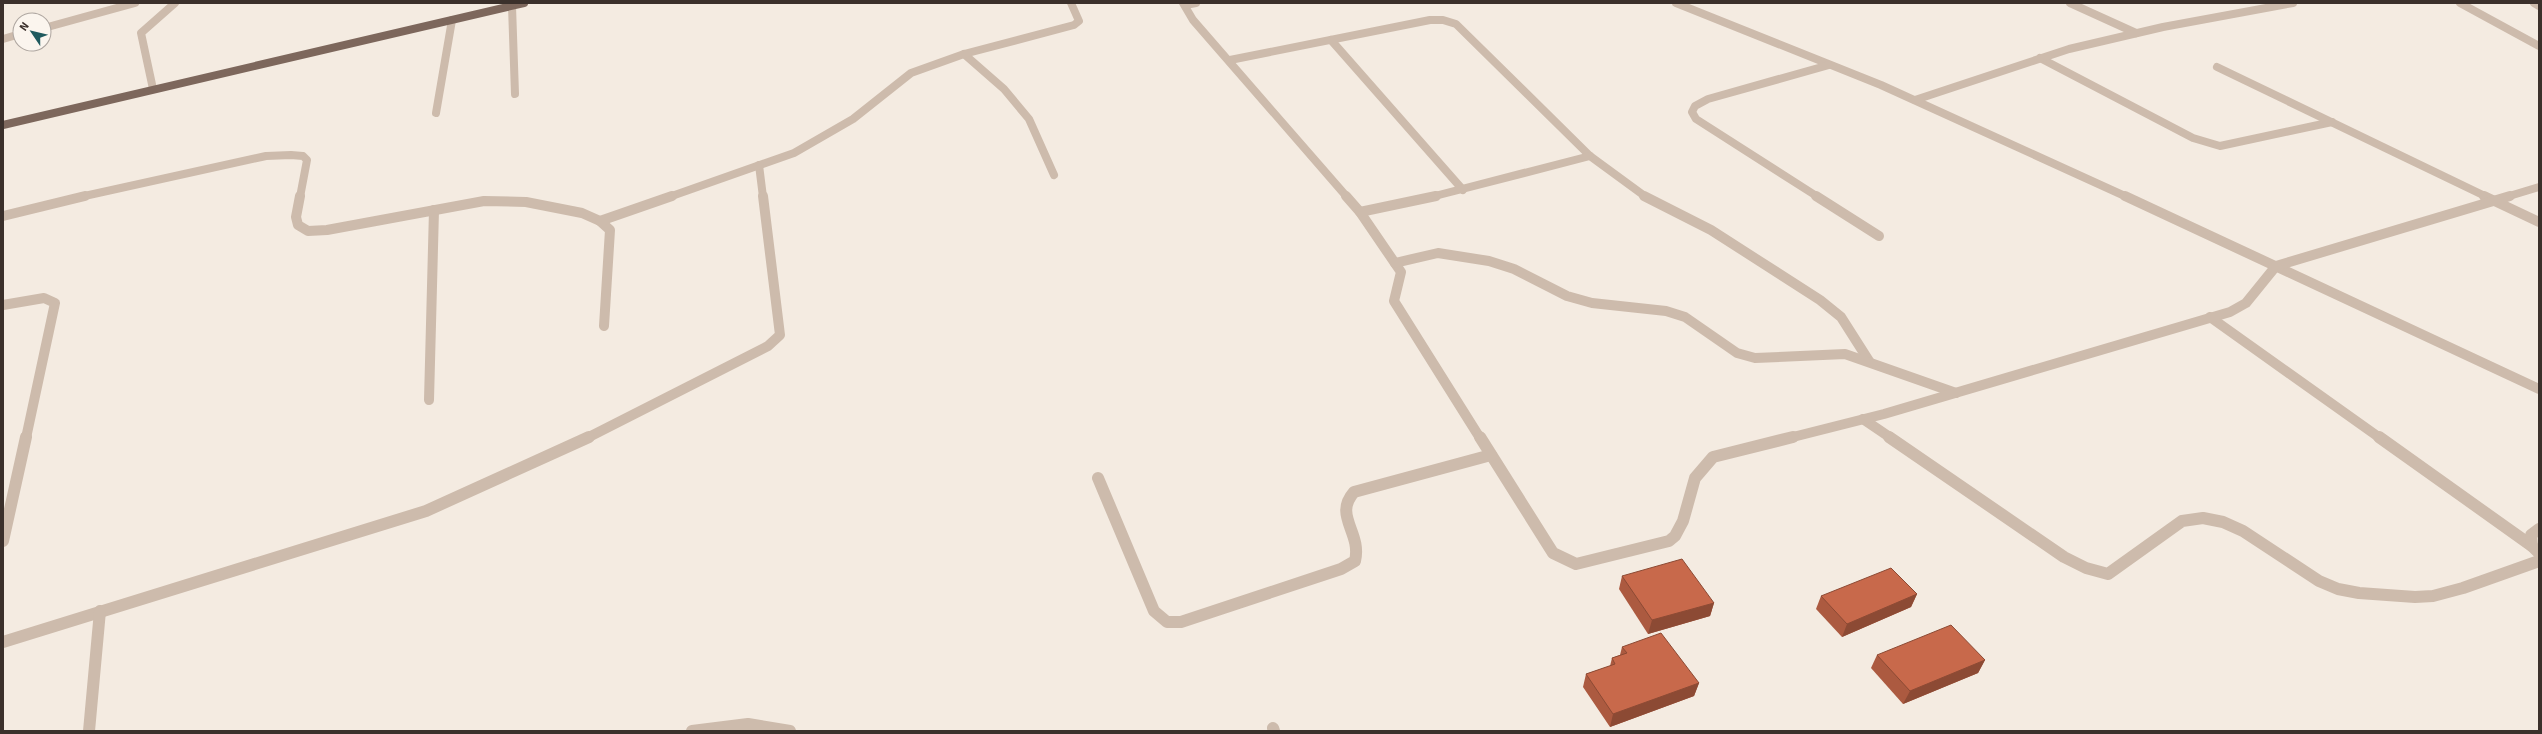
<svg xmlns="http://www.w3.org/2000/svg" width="2542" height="734" font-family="Signika,sans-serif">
  <rect width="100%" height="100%" fill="#f4ebe1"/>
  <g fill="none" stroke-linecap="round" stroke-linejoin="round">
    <!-- street-far2 -->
    <g stroke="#cdbbac" stroke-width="8">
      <path d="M1183,3L1193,20L1347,197"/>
      <path d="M1676,3L1881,85L2127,197"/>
      <path d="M2070,3L2136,33"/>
      <path d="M2460,3L2539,46"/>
      <path d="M2534,3L2539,6"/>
      <path d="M1185,5L1196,3"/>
      <path d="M512,6L515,94"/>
      <path d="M44,28L135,3"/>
      <path d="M3,39L20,34"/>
      <path d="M1331,40L1463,190"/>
      <path d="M964,54L1004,89L1029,119L1054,175"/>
      <path d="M2040,58L2193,138L2220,146L2332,122"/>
      <path d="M1230,60L1430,20H1443L1456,24L1590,156L1646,197"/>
      <path d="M2217,67L2487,197"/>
      <path d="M153,89L141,33L175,3"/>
      <path d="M1915,100L2069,49L2163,27L2293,3"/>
      <path d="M436,113L452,20"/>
      <path d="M759,165L763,197"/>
      <path d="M80,197L266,156L291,155L303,156L307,160L300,197"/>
      <path d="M669,197L794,153L853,119L911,73L964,54L1074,25L1079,21L1071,3"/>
      <path d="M1431,197L1590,156"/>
      <path d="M1818,197L1696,119L1692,112L1695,106L1708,99L1829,65"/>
      <path d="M2506,197L2539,187"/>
    </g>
    <!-- street-far1 -->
    <g stroke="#cdbbac" stroke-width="10">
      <path d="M300,196L296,217L298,225L308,231L327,230L484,201L526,202L582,213L600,221L610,230L604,326"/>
      <path d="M1346,196L1360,212L1401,272L1394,301L1480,438"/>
      <path d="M1644,196L1711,230L1820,300L1841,317L1869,361"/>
      <path d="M1816,196L1879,236"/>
      <path d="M2125,196L2539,389"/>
      <path d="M2484,196L2539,222"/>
      <path d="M1360,212L1436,196"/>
      <path d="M3,216L85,196"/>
      <path d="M600,221L672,196"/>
      <path d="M1395,263L1438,253L1489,261L1514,269L1567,296L1592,303L1666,311L1685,317L1737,353L1755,358L1845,354L1956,393"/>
      <path d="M3,305L44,298L55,303L26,438"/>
      <path d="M2210,317L2380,438"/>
      <path d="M429,400L434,210"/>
      <path d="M1863,419L1891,438"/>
      <path d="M587,438L768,346L780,335L763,196"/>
      <path d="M1789,438L1884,414L2230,312L2246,303L2276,266L2510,196"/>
    </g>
    <!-- street -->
    <g stroke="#cdbbac" stroke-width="12">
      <path d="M1480,437L1553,553L1576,564L1669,541L1675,536L1683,521L1695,478L1713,457L1793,437"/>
      <path d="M1889,437L2064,557L2086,568L2108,574L2182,521L2203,518L2223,522L2243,531L2319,581L2338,589L2359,593L2415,597L2433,596L2463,588L2539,561"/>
      <path d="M2379,437L2532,546"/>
      <path d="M1098,478L1154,611L1167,622H1181L1341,569L1355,561C1362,532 1333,516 1354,492L1491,455"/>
      <path d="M2539,529L2531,535L2532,546L2539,553"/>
      <path d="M3,541L26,437"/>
      <path d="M3,642L426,511L589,437"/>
      <path d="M1273,728L1274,731"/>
      <path d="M89,731L100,611"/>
      <path d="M692,731L748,724L790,731"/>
    </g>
    <!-- primary -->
    <path stroke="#7d675c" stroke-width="8" d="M3,125L524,3"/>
  </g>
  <!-- wall -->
  <g fill="#ac5a40">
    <path d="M1622,576L1714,603L1710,616L1648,634L1619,589Z"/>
    <path d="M1917,594L1911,607L1842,637L1816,609L1821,596Z"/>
    <path d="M1622,647L1699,683L1694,696L1610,727L1583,687L1586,674L1610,666L1612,658L1620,655Z"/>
    <path d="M1877,655L1985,660L1978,673L1903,704L1871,668Z"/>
  </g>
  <!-- shaded-wall -->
  <g fill="#8c4a34">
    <path d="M1917,594L1911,607L1842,637L1847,624Z"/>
    <path d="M1714,603L1710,616L1648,634L1652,620Z"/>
    <path d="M1985,660L1978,673L1903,704L1910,691Z"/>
    <path d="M1699,683L1694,696L1610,727L1613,714Z"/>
  </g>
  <!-- building -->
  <g fill="#c8694b" stroke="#8c4a34">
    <path d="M1682,559L1714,603L1652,620L1622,576Z"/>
    <path d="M1891,568L1917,594L1847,624L1821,596Z"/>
    <path d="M1951,625L1985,660L1910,691L1877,655Z"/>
    <path d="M1661,633L1699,683L1613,714L1586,674L1615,664L1612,658L1627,653L1622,647Z"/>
  </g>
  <!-- border -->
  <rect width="2542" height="734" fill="none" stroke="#3b302b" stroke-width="8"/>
  <!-- north arrow -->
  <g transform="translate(32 32) rotate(305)"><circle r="19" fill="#fbf5ee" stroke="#aea6a0"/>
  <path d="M0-3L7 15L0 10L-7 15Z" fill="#1f5a5e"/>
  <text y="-6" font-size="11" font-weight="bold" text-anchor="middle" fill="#3b302b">N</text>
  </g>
</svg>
